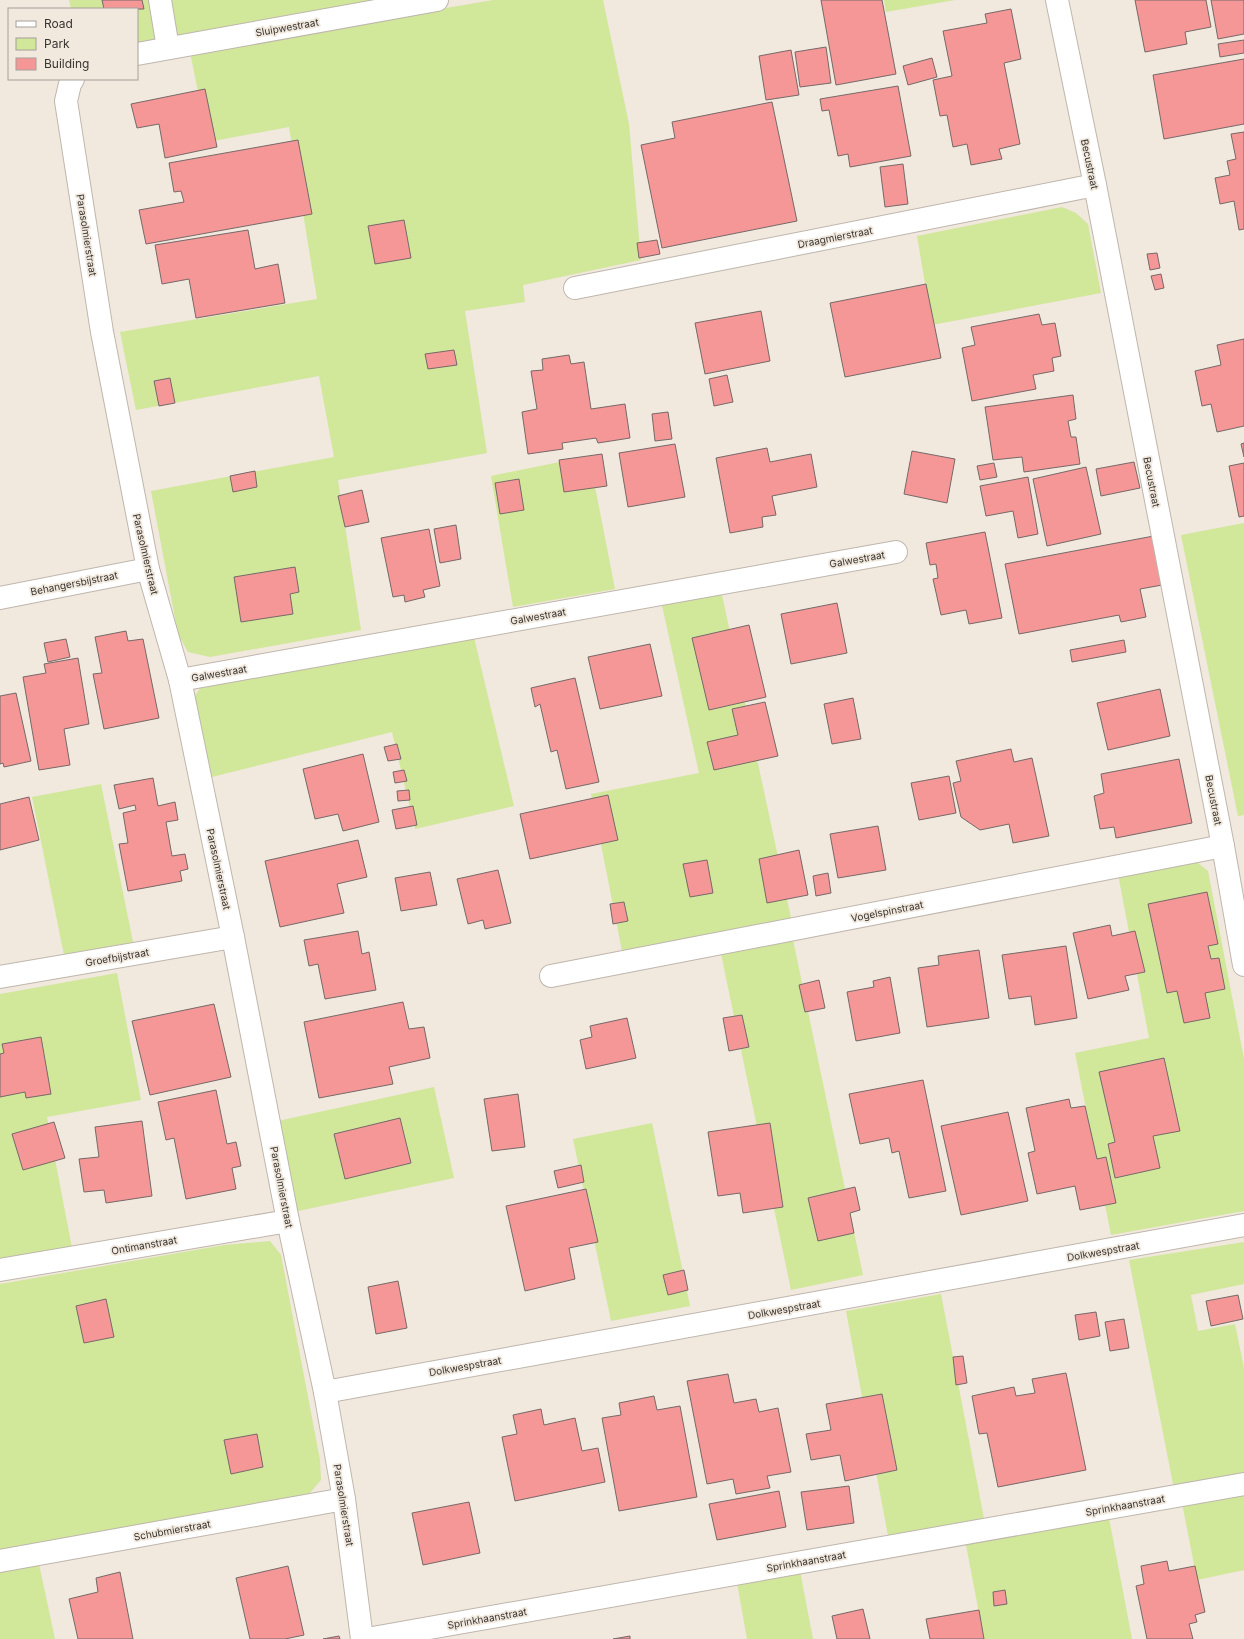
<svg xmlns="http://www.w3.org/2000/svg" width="1244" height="1639" font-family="Inter,sans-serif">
  <rect width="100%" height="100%" fill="#f1e8de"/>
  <!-- green -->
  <g fill="#d1e79a">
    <path d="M69,0H376L137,45V9H71Z"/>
    <path d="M493,0H603L629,124L641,260L523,285L525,302L465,311L487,453L338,480L361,630L210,657L188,652L178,634L151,491L334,457L319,376L136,410L120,332L317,299L289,127L208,142L190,52Z"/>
    <path d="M884,0H955L886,12Z"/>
    <path d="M1062,207L1076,213L1088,224L1101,293L932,325L917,236Z"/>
    <path d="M589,456L615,589L513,607L491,476Z"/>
    <path d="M1244,523V815L1238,816L1181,535Z"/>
    <path d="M721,590L791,918L622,951L591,794L699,773L661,601Z"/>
    <path d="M473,633L514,806L415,829L392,732L208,778L191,702L202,685Z"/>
    <path d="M101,784L134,947L65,960L32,797Z"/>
    <path d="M1185,861L1198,863L1208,871L1244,1059V1211L1111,1235L1075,1053L1149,1038L1118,874Z"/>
    <path d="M792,935L863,1275L791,1290L720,949Z"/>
    <path d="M117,973L141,1100L47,1117L72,1248L0,1262V994Z"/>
    <path d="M434,1087L454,1178L284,1214L264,1124Z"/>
    <path d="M652,1123L690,1306L611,1321L573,1139Z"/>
    <path d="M270,1241L281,1255L320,1460L321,1480L309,1494L290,1502L0,1556V1284L224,1245Z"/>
    <path d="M1244,1242V1284L1191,1295L1198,1331L1235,1324L1244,1368V1476L1174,1489L1129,1260Z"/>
    <path d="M941,1294L985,1524L889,1541L846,1311Z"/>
    <path d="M1244,1492V1570L1197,1580L1182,1503Z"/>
    <path d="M1109,1518L1132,1639H984L966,1545Z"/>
    <path d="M39,1564L55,1639H0V1572Z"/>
    <path d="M800,1571L813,1639H747L737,1583Z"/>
  </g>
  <!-- building -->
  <g fill="#f49796" stroke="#766968">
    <path d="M102,0H142L144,9H104Z"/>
    <path d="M821,0H882L896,74L836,85Z"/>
    <path d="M1135,0H1206L1211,27L1185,32L1187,44L1145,52Z"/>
    <path d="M1211,0H1244V34L1218,39Z"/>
    <path d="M1011,9L1021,59L1004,63L1020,144L999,149L1002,159L971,165L967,144L953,147L947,115L940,116L933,80L952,76L943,31L987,23L985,14Z"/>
    <path d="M1244,40V53L1220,57L1218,44Z"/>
    <path d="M826,47L831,83L800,87L795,52Z"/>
    <path d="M791,50L799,95L766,100L759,56Z"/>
    <path d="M932,58L937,77L908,85L903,66Z"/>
    <path d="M1244,59V124L1164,139L1153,75Z"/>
    <path d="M898,86L911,156L850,167L848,154L838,156L829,110L822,111L820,99Z"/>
    <path d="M205,89L217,147L165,158L159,124L137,128L131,104Z"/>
    <path d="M772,102L797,221L662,248L641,145L675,138L672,122Z"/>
    <path d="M1244,132V229L1239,230L1234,201L1220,204L1215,178L1230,175L1227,161L1236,159L1231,134Z"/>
    <path d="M298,140L312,214L146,244L139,210L184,202L181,191L174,192L169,163Z"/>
    <path d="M903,164L908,204L885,207L880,167Z"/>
    <path d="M404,220L411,258L375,264L368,226Z"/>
    <path d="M248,230L255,269L278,264L285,303L196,318L189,279L162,284L155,245Z"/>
    <path d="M657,240L660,254L639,258L637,243Z"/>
    <path d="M1157,253L1160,268L1150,270L1147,254Z"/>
    <path d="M1161,274L1164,288L1155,290L1151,276Z"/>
    <path d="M926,284L941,358L845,377L830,303Z"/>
    <path d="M761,311L770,361L705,374L695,323Z"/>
    <path d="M1039,314L1042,325L1055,323L1061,356L1052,358L1054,371L1033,375L1036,389L972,401L962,348L975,345L971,327Z"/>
    <path d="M1244,339V426L1217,432L1211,404L1202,406L1195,371L1221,365L1217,345Z"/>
    <path d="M454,350L457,365L428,369L425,354Z"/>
    <path d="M569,355L571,364L584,362L591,409L625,404L630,438L598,443L596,438L562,443L563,449L528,454L522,412L537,409L531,371L543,370L542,359Z"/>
    <path d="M727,375L733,402L714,406L709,379Z"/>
    <path d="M170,378L175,403L159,406L154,381Z"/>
    <path d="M1073,395L1076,419L1068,421L1071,437H1076L1080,464L1024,472L1022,457L993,460L985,407Z"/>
    <path d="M668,412L672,439L655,441L652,414Z"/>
    <path d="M1244,443V457L1241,444Z"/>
    <path d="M675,444L685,497L628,507L619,453Z"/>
    <path d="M767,448L770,462L811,454L817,487L772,496L776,515L762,517L763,527L730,533L716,458Z"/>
    <path d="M912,451L955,459L947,503L904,494Z"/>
    <path d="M602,454L607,486L564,492L559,460Z"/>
    <path d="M1134,462L1140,488L1101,496L1096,469Z"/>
    <path d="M994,463L997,477L980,480L977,466Z"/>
    <path d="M1244,463V516L1239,517L1229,466Z"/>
    <path d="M1086,467L1101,534L1047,546L1033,479Z"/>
    <path d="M255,471L257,487L233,492L230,476Z"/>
    <path d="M1028,477L1038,534L1018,538L1013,511L986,516L980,486Z"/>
    <path d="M519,479L524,510L500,514L495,483Z"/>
    <path d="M362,490L369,522L345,527L338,496Z"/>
    <path d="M456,525L461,559L440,563L434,529Z"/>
    <path d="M429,529L440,586L423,590L425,597L405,602L404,595L393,597L381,538Z"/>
    <path d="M985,532L1002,618L969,624L966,610L941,615L933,579L938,578L936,564L930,565L926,543Z"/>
    <path d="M1159,535L1168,584L1140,589L1146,617L1121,622L1119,615L1019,634L1005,564Z"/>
    <path d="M295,567L299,592L290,594L293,614L241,622L234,577Z"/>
    <path d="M837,603L847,653L791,664L781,614Z"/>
    <path d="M749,625L766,697L709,710L692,638Z"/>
    <path d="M126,631L128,641L143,639L159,718L104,729L93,674L102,673L95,637Z"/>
    <path d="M66,639L70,657L48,662L44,643Z"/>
    <path d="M1124,640L1126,652L1072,662L1070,650Z"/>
    <path d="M650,644L662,696L600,709L588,657Z"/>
    <path d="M78,658L89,724L64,729L70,765L39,770L23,677L46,673L44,664Z"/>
    <path d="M575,678L599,782L566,789L557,750L551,752L540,704L535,707L531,688Z"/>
    <path d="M1160,689L1170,736L1108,750L1097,703Z"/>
    <path d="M16,693L31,761L4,767L3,763L0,764V696Z"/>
    <path d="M853,698L861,739L832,744L824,704Z"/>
    <path d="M765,702L778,756L714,770L707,742L738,735L732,709Z"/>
    <path d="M397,744L401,759L388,761L384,747Z"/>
    <path d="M1011,749L1014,762L1032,758L1049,836L1013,843L1009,824L980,830L961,817L953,783L961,781L956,761Z"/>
    <path d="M363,754L379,822L343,831L338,814L315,819L303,769Z"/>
    <path d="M1179,759L1192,823L1116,838L1114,827L1100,829L1094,796L1104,793L1101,774Z"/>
    <path d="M404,770L407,781L395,783L393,772Z"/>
    <path d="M949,776L956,813L919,820L911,783Z"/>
    <path d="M153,778L158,806L175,802L178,820L166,822L172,856L185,854L188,869L180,871L182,881L128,891L119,844L128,843L123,813L136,810L135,805L119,809L114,785Z"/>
    <path d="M409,790L410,800L398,801L397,791Z"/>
    <path d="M608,795L618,840L530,859L520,814Z"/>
    <path d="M29,797L39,840L0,850V804Z"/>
    <path d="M413,806L417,825L396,829L392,810Z"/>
    <path d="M878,826L886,870L838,878L830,834Z"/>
    <path d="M358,840L367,877L337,884L344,913L280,927L265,861Z"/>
    <path d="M799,850L808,895L767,903L759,859Z"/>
    <path d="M707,860L713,893L690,897L683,864Z"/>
    <path d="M498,870L511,923L485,929L483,920L468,924L457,879Z"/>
    <path d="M430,872L437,905L401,911L395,878Z"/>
    <path d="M828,873L831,893L816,896L813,876Z"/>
    <path d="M1207,892L1218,944L1208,946L1211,959L1219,958L1225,989L1205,993L1210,1018L1184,1023L1177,991L1167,993L1148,904Z"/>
    <path d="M624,902L628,921L613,924L610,904Z"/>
    <path d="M1110,925L1112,936L1135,931L1145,972L1125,976L1129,990L1088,999L1073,933Z"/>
    <path d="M358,931L362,954L369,952L376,990L325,999L318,964L309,966L304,940Z"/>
    <path d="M1066,946L1077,1018L1035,1025L1031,996L1009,999L1002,955Z"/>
    <path d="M979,950L989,1018L927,1027L918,968L939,965L938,956Z"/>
    <path d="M890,977L900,1033L856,1041L847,992L874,987L873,981Z"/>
    <path d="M819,980L825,1008L805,1012L799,985Z"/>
    <path d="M403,1002L409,1029L424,1027L430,1058L389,1067L393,1084L319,1098L304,1022Z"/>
    <path d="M214,1004L231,1077L150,1095L132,1021Z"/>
    <path d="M742,1015L749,1047L729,1051L723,1018Z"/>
    <path d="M627,1018L636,1058L586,1069L580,1040L592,1037L590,1026Z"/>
    <path d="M41,1037L51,1094L26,1098L25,1092L0,1097V1054L4,1053L2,1044Z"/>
    <path d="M1164,1058L1180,1131L1153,1136L1160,1168L1115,1178L1108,1144L1115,1142L1099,1072Z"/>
    <path d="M923,1080L946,1191L909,1198L899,1151L892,1153L889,1138L860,1144L849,1094Z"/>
    <path d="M216,1090L227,1144L236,1142L241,1166L232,1168L236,1189L186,1199L174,1138L166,1140L158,1102Z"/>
    <path d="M518,1094L525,1147L492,1151L484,1099Z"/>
    <path d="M1069,1099L1071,1108L1085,1106L1097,1159L1106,1157L1116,1203L1080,1210L1075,1186L1037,1194L1028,1153L1035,1151L1026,1108Z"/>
    <path d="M1008,1112L1028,1201L961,1215L941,1126Z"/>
    <path d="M400,1118L411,1163L345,1179L334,1134Z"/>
    <path d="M142,1121L152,1196L106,1203L104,1190L84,1192L79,1159L99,1157L95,1127Z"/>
    <path d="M54,1122L65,1158L23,1170L12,1134Z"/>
    <path d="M770,1123L783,1207L743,1213L740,1193L718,1196L708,1132Z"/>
    <path d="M581,1165L584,1182L558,1188L554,1171Z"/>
    <path d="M855,1187L860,1210L850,1213L854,1233L818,1241L808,1198Z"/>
    <path d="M586,1189L598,1242L569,1248L575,1279L525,1291L506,1206Z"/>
    <path d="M684,1270L688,1290L668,1295L663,1275Z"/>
    <path d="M398,1281L407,1328L376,1334L368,1287Z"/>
    <path d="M1238,1295L1243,1319L1211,1326L1206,1301Z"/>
    <path d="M106,1299L114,1337L84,1343L76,1306Z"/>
    <path d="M1096,1312L1100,1336L1079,1340L1075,1315Z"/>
    <path d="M1124,1319L1129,1348L1110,1351L1105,1322Z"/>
    <path d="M963,1356L967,1383L956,1385L953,1357Z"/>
    <path d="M1066,1373L1086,1470L998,1487L987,1433L979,1434L972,1396L1014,1387L1016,1396L1035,1393L1032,1379Z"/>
    <path d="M728,1374L734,1403L756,1399L759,1412L778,1408L791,1472L767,1476L770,1488L736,1494L733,1479L707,1484L687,1381Z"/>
    <path d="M882,1394L897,1470L845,1481L840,1455L811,1460L806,1434L831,1430L826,1404Z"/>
    <path d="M654,1396L657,1410L680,1406L697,1497L619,1511L602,1418L621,1415L619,1403Z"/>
    <path d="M541,1409L544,1425L575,1418L582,1451L598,1448L605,1482L515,1501L502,1437L517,1434L513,1415Z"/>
    <path d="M257,1434L263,1467L231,1474L224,1440Z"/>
    <path d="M849,1486L854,1523L807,1530L801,1492Z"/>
    <path d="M779,1491L786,1527L717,1540L709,1504Z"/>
    <path d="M469,1502L480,1553L423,1565L412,1513Z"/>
    <path d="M1167,1561L1169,1571L1195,1566L1205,1612L1195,1615L1197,1622L1189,1624L1193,1639H1147L1136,1586L1144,1584L1141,1566Z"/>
    <path d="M288,1566L304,1635L285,1639H250L236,1578Z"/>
    <path d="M120,1572L133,1639H78L69,1599L98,1592L96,1578Z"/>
    <path d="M1005,1590L1007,1604L994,1606L993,1592Z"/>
    <path d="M863,1609L870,1639H837L832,1616Z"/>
    <path d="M979,1610L984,1639H930L926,1619Z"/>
    <path d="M339,1636L340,1639H323Z"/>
    <path d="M630,1636V1639H613Z"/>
  </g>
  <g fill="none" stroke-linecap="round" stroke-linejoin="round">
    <!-- minor casing -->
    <g stroke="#bfb6ad" stroke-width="24">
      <g id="minor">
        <path d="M160,0L168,48"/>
        <path d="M1057,0L1095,185L1223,846L1244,965"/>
        <path d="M137,54L437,0"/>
        <path d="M73,79L70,84L66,101L102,332L148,569L180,680L233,937L288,1221L325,1392L344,1499L362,1639"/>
        <path d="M575,288L1095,185"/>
        <path d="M0,598L148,569"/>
        <path d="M180,680L896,552"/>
        <path d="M551,976L1223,846"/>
        <path d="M0,977L233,937"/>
        <path d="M0,1270L288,1221"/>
        <path d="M325,1392L1244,1225"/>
        <path d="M0,1561L344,1499"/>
        <path d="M367,1639L1244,1484"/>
      </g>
    </g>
    <!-- minor -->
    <use href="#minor" stroke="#fff" stroke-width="22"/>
  </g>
  <g text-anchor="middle" stroke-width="3.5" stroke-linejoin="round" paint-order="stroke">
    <!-- street labels -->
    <g font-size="10" fill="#383531" stroke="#f1e8de">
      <text transform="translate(287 27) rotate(-10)" y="4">Sluipwestraat</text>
      <text transform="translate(1090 164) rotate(78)" y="4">Becustraat</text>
      <text transform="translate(87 235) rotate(81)" y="4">Parasolmierstraat</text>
      <text transform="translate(835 237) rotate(-11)" y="4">Draagmierstraat</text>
      <text transform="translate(1152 482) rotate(79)" y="4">Becustraat</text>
      <text transform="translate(146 554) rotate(77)" y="4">Parasolmierstraat</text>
      <text transform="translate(857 559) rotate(-10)" y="4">Galwestraat</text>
      <text transform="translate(74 583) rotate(-11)" y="4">Behangersbijstraat</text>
      <text transform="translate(538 616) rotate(-10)" y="4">Galwestraat</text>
      <text transform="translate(219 673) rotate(-10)" y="4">Galwestraat</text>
      <text transform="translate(1214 800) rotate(79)" y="4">Becustraat</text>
      <text transform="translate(219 869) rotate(78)" y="4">Parasolmierstraat</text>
      <text transform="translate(887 911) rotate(-11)" y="4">Vogelspinstraat</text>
      <text transform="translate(117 957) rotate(-10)" y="4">Groefbijstraat</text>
      <text transform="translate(282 1187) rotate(79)" y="4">Parasolmierstraat</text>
      <text transform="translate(144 1245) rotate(-10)" y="4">Ontimanstraat</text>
      <text transform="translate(1103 1251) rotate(-10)" y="4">Dolkwespstraat</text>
      <text transform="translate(784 1309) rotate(-10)" y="4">Dolkwespstraat</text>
      <text transform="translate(465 1366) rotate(-10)" y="4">Dolkwespstraat</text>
      <text transform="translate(344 1505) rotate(81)" y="4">Parasolmierstraat</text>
      <text transform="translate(1125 1505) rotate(-10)" y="4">Sprinkhaanstraat</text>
      <text transform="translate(172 1530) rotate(-10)" y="4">Schubmierstraat</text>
      <text transform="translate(806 1561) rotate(-10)" y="4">Sprinkhaanstraat</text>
      <text transform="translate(487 1618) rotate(-10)" y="4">Sprinkhaanstraat</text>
    </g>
  </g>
  <!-- legend -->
  <rect x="8" y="8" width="130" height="72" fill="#f1e8de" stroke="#a7a099"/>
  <rect x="16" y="21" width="20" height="6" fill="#ffffff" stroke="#a7a099"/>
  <text x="44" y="28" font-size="12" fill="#383531">Road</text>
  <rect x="16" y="38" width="20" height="12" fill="#d1e79a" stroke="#a7a099"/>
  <text x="44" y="48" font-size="12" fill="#383531">Park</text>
  <rect x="16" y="58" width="20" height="12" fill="#f49796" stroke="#a7a099"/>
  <text x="44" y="68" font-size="12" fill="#383531">Building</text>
</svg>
